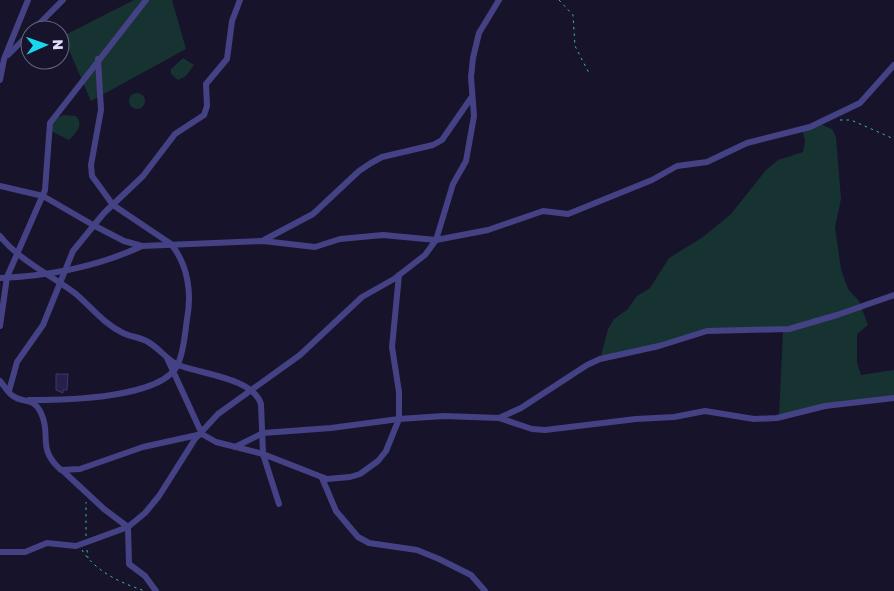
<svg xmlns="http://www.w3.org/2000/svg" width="894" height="591" font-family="'Golos Text',sans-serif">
  <rect width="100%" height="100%" fill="#17132a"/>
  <!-- green -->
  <g fill="#163332">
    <path d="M134,0H172L186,49L91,101L63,36Z"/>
    <path d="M183,58L194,65L186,76L178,80L171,74V69Z"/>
    <circle cx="137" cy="101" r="8"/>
    <path d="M64,115L76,116C84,125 76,133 69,140L51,131L54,119Z"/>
    <path d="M822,125L832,129L836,137L841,199L835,227L841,269L848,289L859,301L868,325L857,334V363L861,375L894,370V396L779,417L783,330H715L600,359L608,329L614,319L627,310L637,296L650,288L669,258L703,237L731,214L766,170L778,160L803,152L805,141L802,128Z"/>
  </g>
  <!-- building -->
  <path fill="#292049" stroke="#413474" d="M56,374H68L67,390H63V393L56,390Z"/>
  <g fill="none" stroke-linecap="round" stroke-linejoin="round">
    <!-- path -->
    <g stroke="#3ab4ad" stroke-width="1" stroke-dasharray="2.5 4" stroke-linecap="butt">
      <path d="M559,0L573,15L575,46L589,73"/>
      <path d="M840,120H851L894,139"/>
      <path d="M86,536V502"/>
      <path d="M82,550C96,572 121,583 145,591"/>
      <path d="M87,550L88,558"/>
    </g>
    <!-- street -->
    <g stroke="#444285" stroke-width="6">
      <path d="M33,30L63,0"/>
      <path d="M8,55L30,33"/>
      <path d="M0,80L4,59L28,0"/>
      <path d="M0,186L43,196L93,225L124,241L142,246"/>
      <path d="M0,236C20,261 51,275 76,294C91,307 104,324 123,333C131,337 140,337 148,342C159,348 166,359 178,365C201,374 253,378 261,404L263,454L279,504"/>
      <path d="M264,240L313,214L359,171L371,163L382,157L433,145L442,140L471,98"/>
      <path d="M0,278C49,276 97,267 142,246L263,241L315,247L340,239L383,235L436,240L488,230L543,211L568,214L652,180L677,166L707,162L747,143L810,127L860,103L894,65"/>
      <path d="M0,326L7,277L45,190L50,123L146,0"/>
      <path d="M0,381C4,385 8,393 13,396C24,404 33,396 41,413C52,435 36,448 61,470L80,469L143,447L202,434L167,358"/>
      <path d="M9,391L17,362L43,325L73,251L104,213L143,176L175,134L204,115L207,106L206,84L227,59L232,21L240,0"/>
      <path d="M29,400C62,400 163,399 178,364C184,351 185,333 187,319C192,293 188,265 171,244L113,205L92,176L91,165L101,110L98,59"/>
      <path d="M499,418L521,408L587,365L600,359L659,346L707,331L789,329L837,315L894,295"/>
      <path d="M202,434L216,442L263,454L327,479L350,477L360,474L378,461L386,451L399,419V392L392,347L399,275"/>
      <path d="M235,447L263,433L331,428L399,419L444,416L499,418L532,429L545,430L636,419L674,417L705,411L754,419L777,418L825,406L894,398"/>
      <path d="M62,470L104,509L128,527L129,564L145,576L156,591"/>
      <path d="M322,478L336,511L358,537L369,543L417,550L439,559L471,575L485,591"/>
      <path d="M0,552H25L47,543L76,546L128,527L145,513L159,496L195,439L218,414L300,355L362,297L394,279L425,255L436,240L453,184L466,161L474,116L471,77L473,58L479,33L499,0"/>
    </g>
  </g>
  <!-- north arrow -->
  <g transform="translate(45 45) rotate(88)"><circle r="24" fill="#17132a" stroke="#68647e"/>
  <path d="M0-4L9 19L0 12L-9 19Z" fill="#19d8ee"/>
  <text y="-8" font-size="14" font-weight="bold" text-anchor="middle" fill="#e2defd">N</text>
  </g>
</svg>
